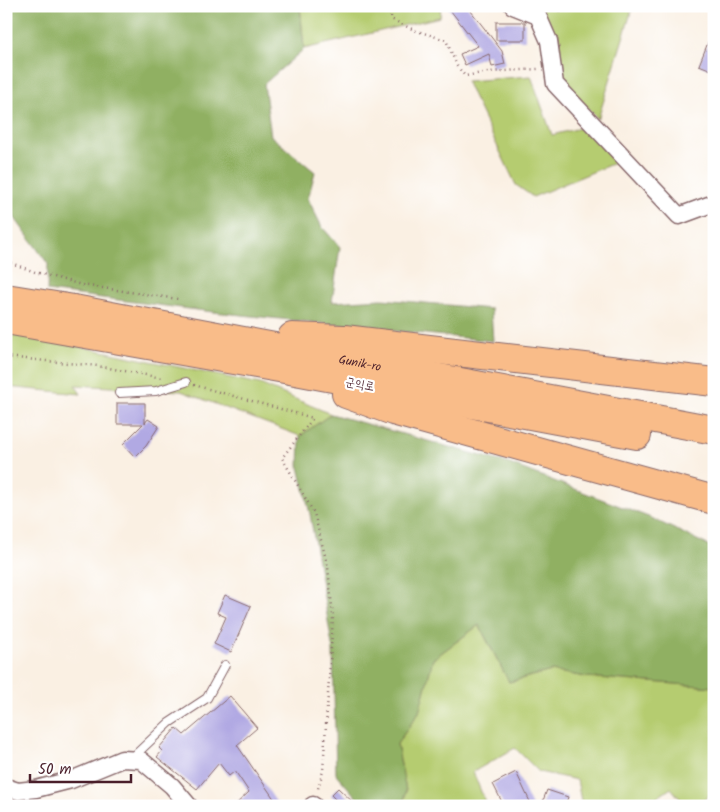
<svg xmlns="http://www.w3.org/2000/svg" width="720" height="812" font-family="Kalam,'Poor Story',sans-serif">
  <rect width="100%" height="100%" fill="#fff"/>
  <filter id="ink" filterUnits="userSpaceOnUse"><feTurbulence type="fractalNoise" baseFrequency=".02" numOctaves="2"/><feDisplacementMap in="SourceGraphic" scale="10" xChannelSelector="R" yChannelSelector="G"/><feConvolveMatrix kernelMatrix="1 2 1 2 8 2 1 2 1" color-interpolation-filters="sRGB"/></filter>
  <filter id="wash" filterUnits="userSpaceOnUse"><feTurbulence type="fractalNoise" baseFrequency=".0096" numOctaves="4" result="noise"/><feDisplacementMap in="SourceGraphic" scale="20" xChannelSelector="R" yChannelSelector="G"/><feGaussianBlur stdDeviation="1.12" result="paint"/><feColorMatrix in="noise" values="0 0 0 0 0 0 0 0 0 0 0 0 0 0 0 0 0 1.4 0 .05"/><feComposite in="paint" operator="in"/></filter>
  <g filter="url(#wash)">
    <rect width="100%" height="100%" fill="#faf0e3"/>
    <!-- green -->
    <g fill="#b5cc70" stroke="#80764e">
      <path d="M300,6H441L440,17L304,49Z"/>
      <path d="M527,6H633L598,119L562,82Z"/>
      <path d="M531,76L552,135L584,127L619,161L533,197L516,185L466,81Z"/>
      <path d="M6,331L260,384L331,414L300,436L181,391L75,385L81,394L6,387Z"/>
      <path d="M479,625L509,682L551,671L586,677L714,687V791L698,806H686L671,788L645,806H582L577,780L539,772L515,748L473,772L487,806H403L406,791L397,744L419,712L433,659Z"/>
    </g>
    <!-- forest -->
    <g fill="#90b062" stroke="#6d6846">
      <path d="M6,6H300L304,49L264,84L271,136L315,172L308,199L322,227L340,247L332,302L382,299L491,309L493,341L213,312L47,291L48,264L6,206Z"/>
      <path d="M331,414L507,463L651,518L714,548V687L586,677L551,671L509,682L479,625L433,659L419,712L397,744L406,791L403,806H364L336,774L333,651L310,514L299,467L300,436Z"/>
    </g>
    <g id="blocks">
      <!-- building -->
      <g fill="#b1a9e3">
        <path d="M447,6H467L502,51L505,64L492,67L489,54L465,65L460,54L478,46Z"/>
        <rect x="496" y="22" width="29" height="18"/>
        <path d="M713,30H714V71L699,65Z"/>
        <path d="M117,403H145V423L148,419L159,426L146,446L135,457L123,444L143,424H117Z"/>
        <path d="M225,595L251,606L231,652L214,644L226,617L217,613Z"/>
        <path d="M230,696L257,728L237,745L279,806H234L249,792L235,771L229,776L219,763L197,789L157,757L162,751L159,748L176,728L184,735Z"/>
        <path d="M516,772L532,806H504L493,784Z"/>
        <path d="M338,788L357,806H342L331,795Z"/>
        <path d="M547,790L568,797L565,806H541Z"/>
      </g>
    </g>
  </g>
  <g filter="url(#ink)">
    <use href="#blocks" fill-opacity="0" stroke="#88686b" stroke-width="1"/>
    <g fill="none" stroke-linecap="round" stroke-linejoin="round">
      <!-- lane casing -->
      <g stroke="#88686b" stroke-width="10">
        <g id="lane">
          <path d="M119,393L156,391L186,382"/>
          <path d="M132,758L169,723L207,698L225,665"/>
        </g>
      </g>
      <!-- street casing -->
      <g stroke="#88686b" stroke-width="19">
        <g id="street">
          <path d="M513,6L538,16L549,41L555,84L679,216L714,203"/>
          <path d="M6,787L18,791L36,789L71,780L122,759L141,760L172,786L189,806"/>
          <path d="M313,805L314,806"/>
        </g>
      </g>
      <!-- highway casing -->
      <g stroke="#88686b" stroke-width="30">
        <g id="highway">
          <path id="s1" d="M6,298L74,309L714,430"/>
          <path d="M6,320L279,368L637,435"/>
          <path d="M292,337L344,339L714,382"/>
          <path d="M346,394L393,411L714,500"/>
        </g>
      </g>
      <!-- path -->
      <g stroke="#88686b" stroke-width="2.5" stroke-dasharray="1 4" stroke-linecap="butt">
        <path d="M391,6V19L414,30L446,40L457,66L465,76L488,72L538,69"/>
        <path d="M559,6L560,13"/>
        <path d="M6,261L35,272L82,285L178,299"/>
        <path d="M6,357L98,366L162,378"/>
        <path d="M194,385L313,418L282,458L314,513L328,567L333,617L323,771L317,792"/>
      </g>
      <!-- lane -->
      <use href="#lane" stroke="#fff" stroke-width="8"/>
      <!-- street -->
      <use href="#street" stroke="#fff" stroke-width="16"/>
      <!-- highway -->
      <use href="#highway" stroke="#f9bc89" stroke-width="28"/>
    </g>
  </g>
  <g text-anchor="middle" stroke-width="4.5" stroke-linejoin="round" paint-order="stroke">
    <!-- street labels -->
    <g font-size="12" fill="#4a1f2b" stroke="#fff">
      <text dy="4" stroke="none"><textPath href="#s1" startOffset="360">Gunik-ro</textPath></text>
      <text transform="translate(360 384) rotate(11)" y="4">군익로</text>
    </g>
  </g>
  <!-- margin -->
  <rect width="720" height="812" fill="none" stroke="#fff" stroke-width="25"/>
  <!-- scale -->
  <path d="M30 774v8h101v-8" fill="none" stroke="#4a1f2b" stroke-width="2.5"/>
  <text x="38" y="774" font-size="15" fill="#4a1f2b" stroke="#ffffff" stroke-width="4" paint-order="stroke">50 m</text>
</svg>
